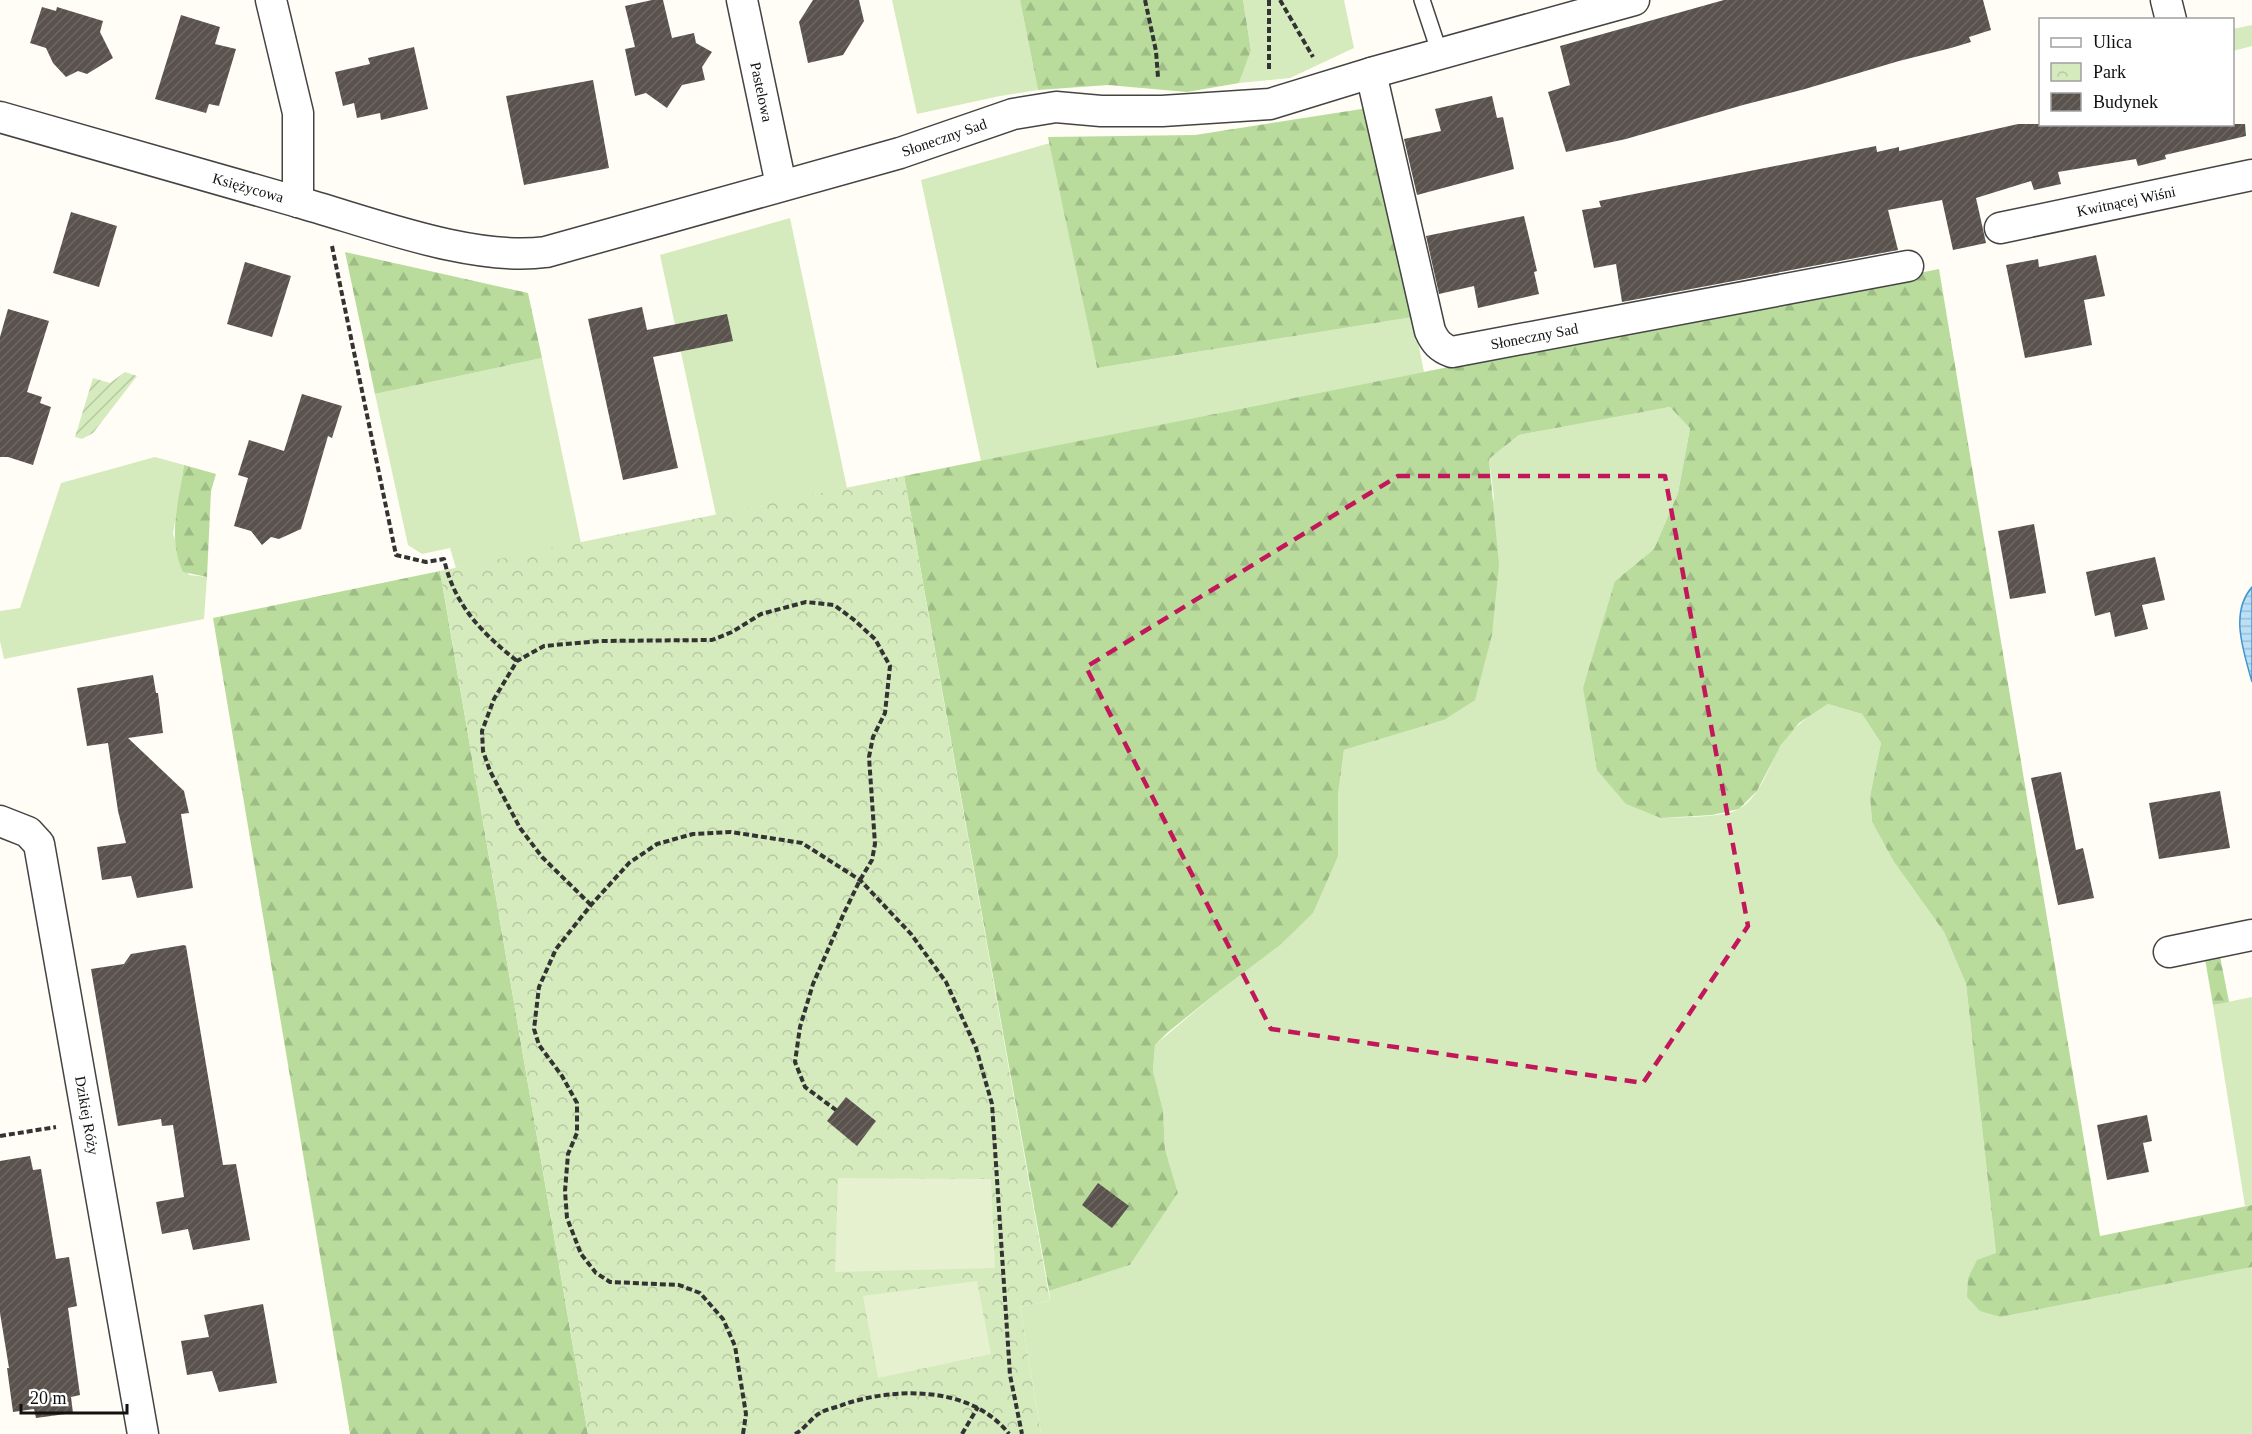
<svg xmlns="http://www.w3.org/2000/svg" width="2252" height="1434" font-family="'Times New Roman',serif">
  <defs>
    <pattern id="forest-firs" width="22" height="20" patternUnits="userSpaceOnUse" patternTransform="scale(1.5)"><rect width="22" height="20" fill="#b9dc9c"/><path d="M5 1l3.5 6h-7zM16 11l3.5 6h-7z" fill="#9ebc85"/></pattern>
    <pattern id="park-crowns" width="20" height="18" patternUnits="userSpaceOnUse" patternTransform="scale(1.5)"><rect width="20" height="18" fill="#d5ebbd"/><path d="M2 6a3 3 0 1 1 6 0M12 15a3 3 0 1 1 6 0" fill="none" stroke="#b6c8a1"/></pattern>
    <pattern id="garden-furrows" width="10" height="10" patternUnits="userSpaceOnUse" patternTransform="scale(1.5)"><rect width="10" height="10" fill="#d5ebbd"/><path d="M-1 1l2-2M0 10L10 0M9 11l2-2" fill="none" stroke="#b6c8a1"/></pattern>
    <pattern id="water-rules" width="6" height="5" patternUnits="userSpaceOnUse" patternTransform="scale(1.5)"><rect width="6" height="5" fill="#b9e0f7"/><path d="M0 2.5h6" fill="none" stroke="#9ebfd3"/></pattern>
    <pattern id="building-hatch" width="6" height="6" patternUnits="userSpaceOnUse" patternTransform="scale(1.5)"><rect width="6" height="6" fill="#5a524d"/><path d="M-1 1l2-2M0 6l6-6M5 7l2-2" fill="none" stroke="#6d6662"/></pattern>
  </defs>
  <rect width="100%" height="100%" fill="#fffdf5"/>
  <!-- grass -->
  <g fill="#d5ebbd">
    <path d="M892,0H1020L1038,90L1000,96L917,114Z"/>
    <path d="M1243,0H1344L1354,48L1290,78L1239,83L1251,49Z"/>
    <path d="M2252,25V46L2233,51V29Z"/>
    <path d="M1050,143L1097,368L1413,317L1424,372L981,461L921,180Z"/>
    <path d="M790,218L847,488L716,515L660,255Z"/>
    <path d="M542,358L581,543L456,568L450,548L422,554L408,545L375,394Z"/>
    <path d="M1670,407L1690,427L1678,493L1654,549L1615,581L1661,818C1680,817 1724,818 1739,809C1761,796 1768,767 1780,747C1792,727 1809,716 1828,704L1862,714L1881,743L1870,796L1872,822L1894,862L1944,932L1966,984L1996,1253L2001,1317L2252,1267V1434H1041L1020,1307L1050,1301L1049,1291L1130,1265L1178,1193L1165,1149L1163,1110L1153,1071L1155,1045L1214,995L1279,946L1338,795L1344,750L1444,720L1494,497L1489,459L1519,435Z"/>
    <path d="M155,457L184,465L173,534L189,575L207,577L204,619L4,659L0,641V611L20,608L61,483Z"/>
    <path d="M2252,997V1205L2245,1206L2213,1005Z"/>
  </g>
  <!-- forest -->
  <g fill="url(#forest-firs)">
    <path d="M1020,0H1243L1251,50L1239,83L1187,92L1108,85L1038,90Z"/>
    <path d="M1368,108L1413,317L1097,368L1048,137L1195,135Z"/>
    <path d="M345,252L528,293L542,358L375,394Z"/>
    <path d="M1939,269L2100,1236L2252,1205V1267L2001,1317L1980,1311L1967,1297L1968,1278L1977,1260L1996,1253L1966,984L1944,932L1894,862L1872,822L1870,796L1881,743L1862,714L1828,704L1799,723L1781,745L1757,791L1739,809L1712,815L1661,818L1626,804L1597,770L1583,688L1615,581L1654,549L1678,493L1690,428L1670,407L1519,435L1489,459L1499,565L1492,635L1475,700L1444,720L1344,750L1338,795V856L1313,913L1279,946L1214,995L1167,1033L1155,1045L1153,1071L1163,1110L1165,1149L1178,1193L1130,1265L1049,1291L904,476Z"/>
    <path d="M184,465L216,474L211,491L207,577L183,572C167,537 179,501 184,465Z"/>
    <path d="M440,571L588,1434H350L213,618Z"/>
    <path d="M2220,956L2229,1002L2213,1005L2205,959Z"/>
  </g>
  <!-- park -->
  <path fill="url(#park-crowns)" d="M904,476L1050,1301L1020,1307L1041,1434H588L440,571Z"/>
  <!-- garden -->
  <path fill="url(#garden-furrows)" d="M125,372L137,376L93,433L82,439L75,437L93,378L110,383Z"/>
  <!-- pitch -->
  <g fill="#e6f2cf">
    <path d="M838,1178L991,1179L995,1268L835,1272Z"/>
    <path d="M977,1281L991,1354L878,1378L863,1296Z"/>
  </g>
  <!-- water -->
  <path fill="url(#water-rules)" stroke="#3f96cf" stroke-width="1.5" d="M2252,587V682C2244,652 2229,613 2252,587Z"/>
  <!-- building -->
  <g fill="url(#building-hatch)">
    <path d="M652,0H663L672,38L694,33L696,43L712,52L702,67L705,80L682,85L667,108L646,93L635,96L625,49L635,47L625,6Z"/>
    <path d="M813,0H859L864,21L843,55L808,63L799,22Z"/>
    <path d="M1724,0H1983L1991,30L1969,37L1971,42L1951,48L1899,61L1805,89L1743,105L1626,139L1566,152L1548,92L1570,85L1560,46Z"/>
    <path d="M42,7L56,11L57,7L103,21L100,32L113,58L87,74L78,71L66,77L53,63L46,48L30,43Z"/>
    <path d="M181,15L220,27L215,44L236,49L219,106L209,104L206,113L155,99Z"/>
    <path d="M414,47L428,109L381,120L380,113L357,118L354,103L343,106L335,72L370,64L368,58Z"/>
    <path d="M593,80L609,168L524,185L506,96Z"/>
    <path d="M1492,96L1497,118L1503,117L1514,169L1417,195L1404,139L1441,131L1435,109Z"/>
    <path d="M2018,124H2245L2246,136L2165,155L2166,159L2138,166L2136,159L2058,172L2061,184L2034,190L2031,181L1976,198L1986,243L1953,250L1942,200L1888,210L1898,250L1622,302L1616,264L1594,268L1582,210L1601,207L1599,201L1876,146L1877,152L1899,147V151Z"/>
    <path d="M71,212L117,226L99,287L53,273Z"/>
    <path d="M1524,216L1537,271L1534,272L1539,294L1478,308L1474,286L1439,294L1426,236Z"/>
    <path d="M2096,255L2105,296L2084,300L2092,345L2025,358L2006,265L2038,259L2039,267Z"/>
    <path d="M245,262L291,276L272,337L227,324Z"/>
    <path d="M642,307L647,330L727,314L733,341L653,357L678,468L623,480L588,319Z"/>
    <path d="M8,309L49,321L27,392L42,397L40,403L51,407L33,465L8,457H0V337Z"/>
    <path d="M302,394L342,406L332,438L328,436L301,529L279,539L271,537L262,545L251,531L234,526L248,478L238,475L249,440L284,451Z"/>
    <path d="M2034,524L2046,593L2010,599L1998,531Z"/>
    <path d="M2155,557L2165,600L2142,605L2148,629L2115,637L2110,612L2095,616L2086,572Z"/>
    <path d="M153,675L156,693H158L163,733L128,738L184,791L189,813L181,814L193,888L137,898L131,876L102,880L97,847L126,843L118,811L108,743L87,746L77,688Z"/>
    <path d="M2061,772L2076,850L2083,848L2094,898L2058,905L2031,778Z"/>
    <path d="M2220,791L2230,848L2159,859L2149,803Z"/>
    <path d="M184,945L186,946L223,1165L236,1164L250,1240L193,1250L188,1229L162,1234L156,1202L184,1197L173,1125L162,1126L161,1119L118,1126L91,969L124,964L131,954Z"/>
    <path d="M846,1097L876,1121L857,1146L827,1121Z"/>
    <path d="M2147,1115L2152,1141L2143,1143L2149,1172L2107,1180L2097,1125Z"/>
    <path d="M30,1156L33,1170L41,1169L56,1259L69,1257L77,1306L68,1308L80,1395L71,1397L73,1413L36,1418L34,1409L13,1412L7,1368H9L0,1313V1161Z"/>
    <path d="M1098,1183L1129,1206L1112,1228L1082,1205Z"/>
    <path d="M263,1304L277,1383L219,1392L212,1371L187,1375L181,1341L209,1337L204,1315Z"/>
  </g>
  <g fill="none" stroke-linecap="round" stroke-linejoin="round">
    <!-- lane casing -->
    <g stroke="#444" stroke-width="18">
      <path id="lane" d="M1422,0L1440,54"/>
    </g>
    <!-- street casing -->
    <g stroke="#444" stroke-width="33">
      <g id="street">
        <path id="s1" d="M742,0L781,185"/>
        <path d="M2166,0L2171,20"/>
        <path id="s2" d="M1371,73L1430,331C1435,342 1440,348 1452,352L1908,266"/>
        <path id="s3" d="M0,117L298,202V113L271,0"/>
        <path id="s4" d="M298,202C370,222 472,262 546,252L900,153L1013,114L1056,107L1101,111H1162L1270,104L1371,73L1634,0"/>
        <path id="s5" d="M2000,228L2252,175"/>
        <path id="s6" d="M0,821L28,832L39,844L143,1434"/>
        <path d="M2169,952L2252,935"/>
      </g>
    </g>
    <!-- path -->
    <g stroke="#333" stroke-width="4" stroke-dasharray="6 3" stroke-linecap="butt">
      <path d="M1145,0L1156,51L1158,77"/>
      <path d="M1269,0V71"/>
      <path d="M1280,0L1313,57"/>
      <path d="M332,246L396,555L426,562L444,559C454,605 482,633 517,661"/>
      <path d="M591,905L542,857L520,828L490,771L483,751L482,731L494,699L517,661L544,646L600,641L712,640L732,632L761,614L806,602L834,605L853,619L875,639L890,666L885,713L873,737L869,757L875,844L872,860L860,880L844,913L813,984L800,1027L795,1062L805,1087L836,1110"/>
      <path d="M0,1136L56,1127"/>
      <path d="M743,1434L746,1414L735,1346L723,1319L700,1293L679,1285L610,1282L596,1273L581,1254L567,1218L565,1191L568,1154L577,1133V1103L562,1076L539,1045L534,1029L539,987L556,949L591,905L629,863L657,844L693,834L731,832L802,843L860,880L911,934L946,982L976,1048L992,1104L1010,1375L1022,1434"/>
      <path d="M795,1434C805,1429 811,1418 820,1413C826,1409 835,1408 842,1405C894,1387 971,1385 1009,1434"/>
      <path d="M962,1434L978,1407"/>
    </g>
    <!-- lane -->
    <use href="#lane" stroke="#fff" stroke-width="15"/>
    <!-- street -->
    <use href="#street" stroke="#fff" stroke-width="30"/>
  </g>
  <!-- marked area -->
  <path fill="none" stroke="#c2185b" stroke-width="4.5" stroke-dasharray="12 8" stroke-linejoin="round" d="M1398,476H1665L1748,926L1643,1083L1271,1029L1086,667Z"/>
  <g text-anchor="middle" stroke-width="6" stroke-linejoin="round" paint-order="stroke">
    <!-- street labels -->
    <g font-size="15" fill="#111" stroke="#fff">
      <text dy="5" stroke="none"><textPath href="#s1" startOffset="94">Pastelowa</textPath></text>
      <text dy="5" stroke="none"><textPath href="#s4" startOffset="669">Słoneczny Sad</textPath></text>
      <text dy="5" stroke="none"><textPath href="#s3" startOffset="258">Księżycowa</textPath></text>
      <text dy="5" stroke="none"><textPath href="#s5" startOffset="129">Kwitnącej Wiśni</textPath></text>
      <text dy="5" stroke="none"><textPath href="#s2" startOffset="380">Słoneczny Sad</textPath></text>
      <text dy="5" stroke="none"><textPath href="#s6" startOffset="322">Dzikiej Róży</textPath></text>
    </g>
  </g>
  <!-- legend -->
  <rect x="2039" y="18" width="195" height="108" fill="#ffffff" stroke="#a0a0a0" stroke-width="1.5"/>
  <rect x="2051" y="38" width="30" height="9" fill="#ffffff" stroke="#a0a0a0" stroke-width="1.5"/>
  <text x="2093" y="48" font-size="18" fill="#111111">Ulica</text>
  <rect x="2051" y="63" width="30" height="18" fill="url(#park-crowns)" stroke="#a0a0a0" stroke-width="1.5"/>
  <text x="2093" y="78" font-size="18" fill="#111111">Park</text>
  <rect x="2051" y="93" width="30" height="18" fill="url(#building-hatch)" stroke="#a0a0a0" stroke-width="1.5"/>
  <text x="2093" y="108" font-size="18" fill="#111111">Budynek</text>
  <!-- scale -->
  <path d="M21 1404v9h106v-9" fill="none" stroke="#111111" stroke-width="3"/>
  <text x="30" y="1404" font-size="18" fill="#111111" stroke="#ffffff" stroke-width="4.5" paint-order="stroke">20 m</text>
</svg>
